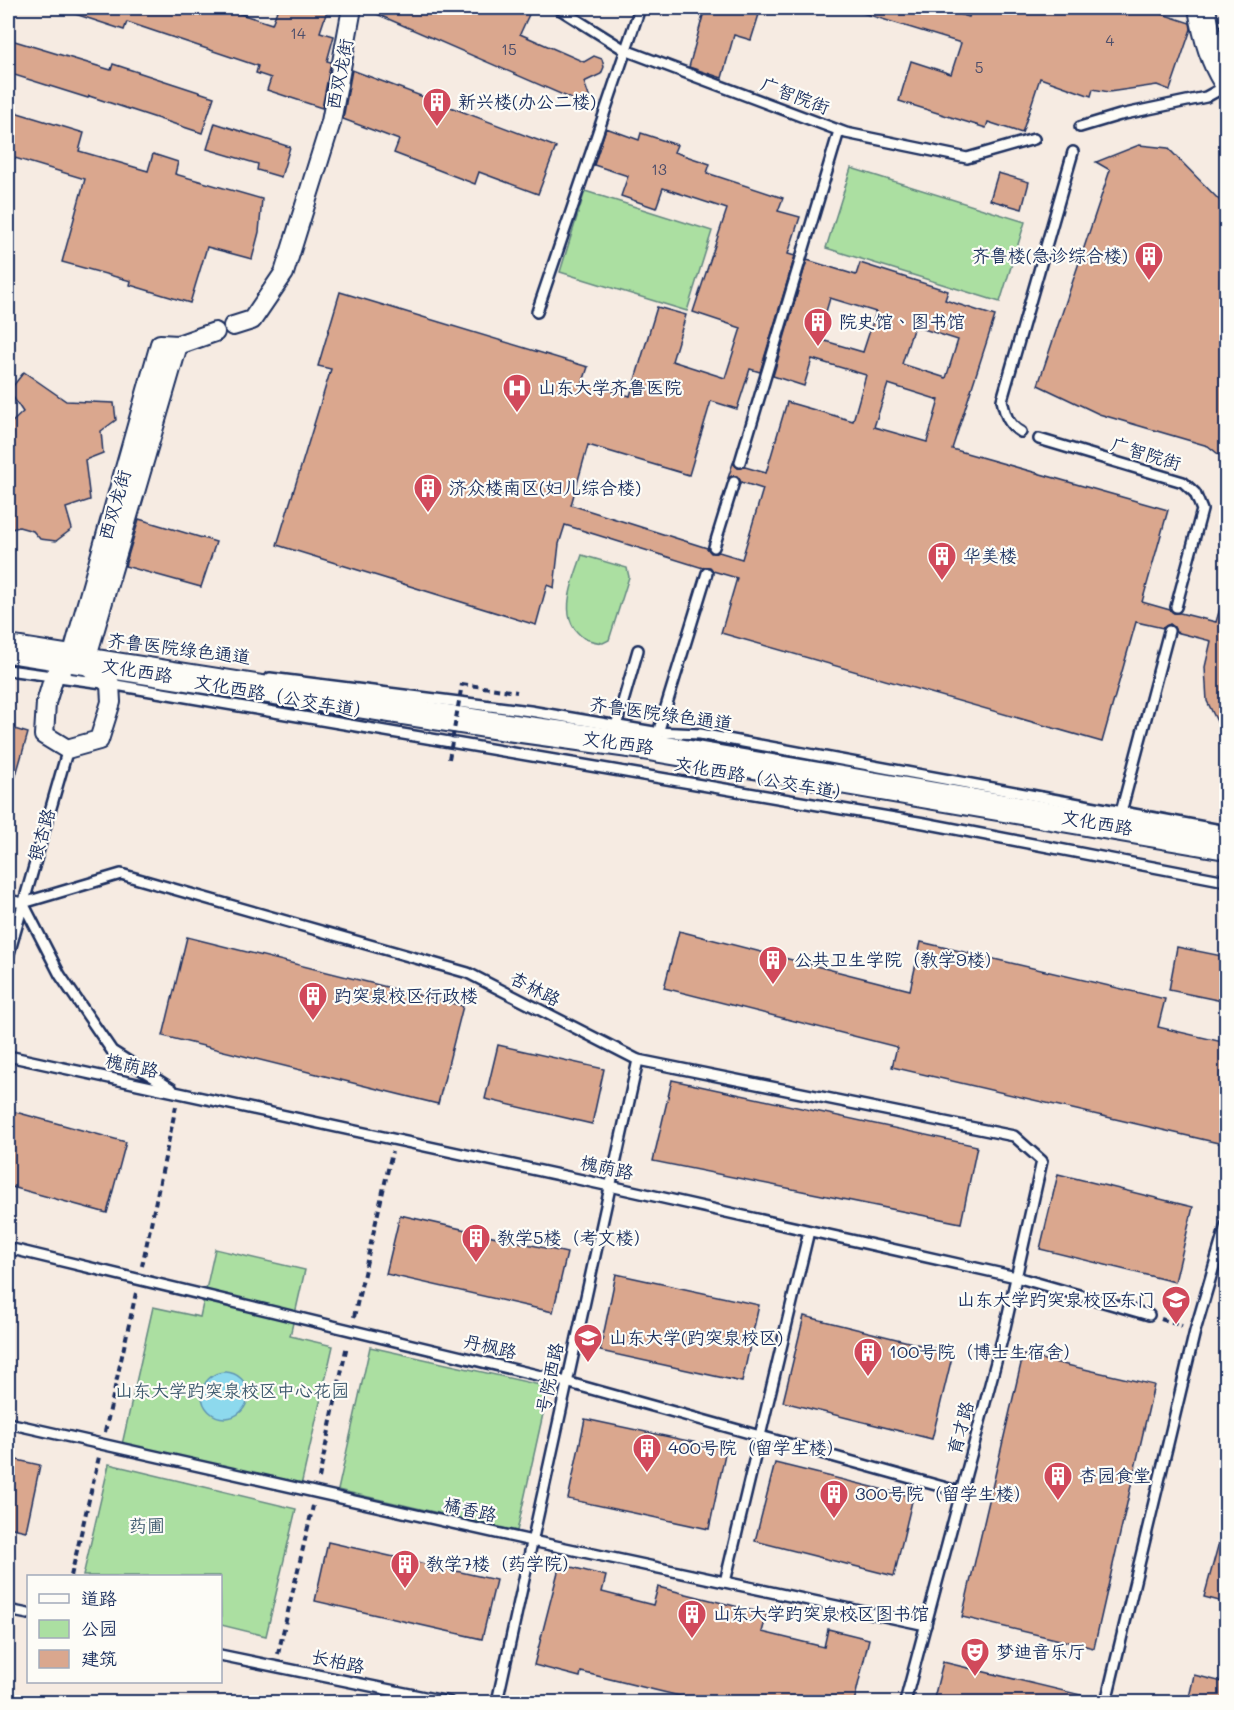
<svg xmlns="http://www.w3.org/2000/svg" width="1234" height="1710" font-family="Mali,'LXGW WenKai TC',sans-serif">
  <rect width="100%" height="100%" fill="#f6ebe2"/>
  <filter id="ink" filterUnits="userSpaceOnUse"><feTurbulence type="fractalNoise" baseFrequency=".0167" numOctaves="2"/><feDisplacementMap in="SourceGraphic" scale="12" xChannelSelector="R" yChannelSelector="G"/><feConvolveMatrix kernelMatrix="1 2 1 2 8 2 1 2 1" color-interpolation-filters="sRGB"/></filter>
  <g filter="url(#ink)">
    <!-- green -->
    <g fill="#abdfa1" stroke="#638780" stroke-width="1.5">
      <path d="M851,168L1025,222L1000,302L826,248Z"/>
      <path d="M585,191L712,231L687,311L560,272Z"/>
      <path d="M582,555L627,568L629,577L609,640L603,643C597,642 589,641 584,638C555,619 574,579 582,555Z"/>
      <path d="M215,1249L305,1270L290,1336L333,1346L300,1490L121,1449L153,1307L200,1317Z"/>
      <path d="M370,1347L549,1387L517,1531L338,1490Z"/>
      <path d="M109,1464L296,1509L266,1636L221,1625L220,1576H83Z"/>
    </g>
    <!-- water -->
    <circle fill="#8dd9ed" stroke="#5f95b4" stroke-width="1.5" cx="225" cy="1395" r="23"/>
    <!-- building -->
    <g fill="#daa78e" stroke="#1b2f5e" stroke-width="1.5" fill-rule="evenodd">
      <path d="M66,8H222L272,24L278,8H328L320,32L334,36L327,61L331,62L322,108L267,90L271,78L256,73L258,66L127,22L124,30L66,11Z"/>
      <path d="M363,8H532L520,34L584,62L594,56L602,59L604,67L601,74L584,82L590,99L588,107L581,110L574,107L570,98Z"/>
      <path d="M705,8H761L751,40L734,35L722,78L689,67Z"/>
      <path d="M859,8H939L969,17L972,8H1157L1156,12L1190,23L1191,29L1170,90L1157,85L1109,92L1093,89L1091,96L1040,78L1022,133L988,122L986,128L899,101L911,61L951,74L961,43L859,12Z"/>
      <path d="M8,39L111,70L113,64L214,97L202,133L89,96L88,98L8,73Z"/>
      <path d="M352,70L556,147L538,194L479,172L475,184L394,153L399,140L343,119Z"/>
      <path d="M8,110L84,133L79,151L148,171L153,154L178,162L175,174L262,199L259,232L252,259L207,247L190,303L130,285L131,281L62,262L85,179L8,156Z"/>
      <path d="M215,123L290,147L281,177L257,170L258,164L207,149Z"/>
      <path d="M606,128L639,140L641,133L677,145L674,152L710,164L707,173L783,198L778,211L800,217L788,254L795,256L760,372L750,369L737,409L711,401L689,475L588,445L571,505L707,548L711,553L719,552L742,559L763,489L741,482L737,476H732L728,478L733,463L738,468L745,467L766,473L787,402L853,421L866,375L812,359L804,386L773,376L807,260L856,275L860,263L948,291L945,300L995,316L952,449L1168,510L1142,602L1170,610L1174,613H1180L1216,622L1221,605L1227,606V742L1207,701L1205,667L1211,641L1176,632L1174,627L1170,624L1163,628L1136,622L1102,742L721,633L737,578L713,571L710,567L703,568L565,525L559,544L554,588L547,585L536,625L277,545L331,369L318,366L340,292L588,367L583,382L630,396L657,307L686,315L672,361L725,378L741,328L693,312L727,209L663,188L656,208L621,196L628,176L594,165ZM830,298L876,312L863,352L818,339ZM914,326L958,340L946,378L902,364ZM888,384L939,400L927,442L874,427Z"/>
      <path d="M1139,145L1168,148L1227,208V461L1208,446L1099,414L1038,385L1110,170L1096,162Z"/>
      <path d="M998,173L1029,182L1022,209L990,200Z"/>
      <path d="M24,372L66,401L114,403L116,420L101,431L103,453L85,460L90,500L66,508L72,529L56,541L40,539L33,531L19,527L8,530V452L13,444L8,436V426L23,412L9,391Z"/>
      <path d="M139,519L216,542L201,587L125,566Z"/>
      <path d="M11,728L28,733L12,789H8V740Z"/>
      <path d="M679,931L910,990L921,942L1165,999L1158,1027L1227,1043V1145L892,1067L897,1047L664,988Z"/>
      <path d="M187,937L463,1006L438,1104L163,1036Z"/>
      <path d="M1177,947L1227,957V1002L1169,990Z"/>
      <path d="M498,1045L604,1069L592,1124L485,1099Z"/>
      <path d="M672,1080L977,1146L961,1223L653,1161Z"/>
      <path d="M8,1110L126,1142L107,1213L8,1186Z"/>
      <path d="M1058,1174L1193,1207L1175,1282L1040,1249Z"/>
      <path d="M400,1215L567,1253L553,1312L386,1274Z"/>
      <path d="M616,1274L759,1305L742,1382L600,1351Z"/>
      <path d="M804,1316L953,1353L932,1439L783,1402Z"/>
      <path d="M1023,1355L1154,1385L1094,1648L962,1617Z"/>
      <path d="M585,1419L726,1449L709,1529L568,1499Z"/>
      <path d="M8,1458L40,1465L26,1531L8,1527Z"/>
      <path d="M775,1463L913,1497L894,1576L755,1541Z"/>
      <path d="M1221,1535H1227V1603L1204,1597Z"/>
      <path d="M328,1542L496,1580L482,1639L315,1601Z"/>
      <path d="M560,1564L606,1576L602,1592L653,1605L658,1587L767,1614L762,1632L824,1647L828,1629L869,1639L854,1702H704L581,1672L580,1677L534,1665Z"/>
      <path d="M943,1662L1085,1696V1702H933Z"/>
      <path d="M1194,1675L1227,1683V1702H1188Z"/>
    </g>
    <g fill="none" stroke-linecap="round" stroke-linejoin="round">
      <!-- service casing -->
      <g stroke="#1b2f5e" stroke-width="14">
        <g id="service">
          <path d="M558,8L625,50L846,133L967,158L1034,139"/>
          <path d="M1080,127L1120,115L1206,97L1226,86"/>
          <path d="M537,312L640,8"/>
          <path d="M1021,432C1008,425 1005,414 1002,400L1073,152"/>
          <path d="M1039,439L1183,482L1195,493L1202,510L1176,607"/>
          <path d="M740,462L839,131"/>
          <path d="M714,547L734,482"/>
          <path d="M8,670L110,684L924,823L1226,881"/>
          <path d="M270,678L530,711L654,732L700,734L1226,831"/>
          <path d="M616,726L638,650"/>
          <path d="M658,733L707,573"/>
          <path d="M1121,812L1169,631"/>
          <path d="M8,900L23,903L121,874L468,973L638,1060L1014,1136L1042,1161L1004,1332L905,1702"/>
          <path d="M23,903L60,975L112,1051L172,1089"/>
          <path d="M8,957L67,752"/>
          <path d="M8,1056L610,1186L1016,1277L1149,1315"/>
          <path d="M8,1248L566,1382L961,1492"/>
          <path d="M8,1423L532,1541L926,1625"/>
          <path d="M725,1582L809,1231"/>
          <path d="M8,1610L28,1614"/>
          <path d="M220,1655L449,1702"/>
          <path d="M497,1702L638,1060"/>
          <path d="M1106,1702L1195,1331L1226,1225"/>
        </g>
      </g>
      <!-- minor casing -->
      <g stroke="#1b2f5e" stroke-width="22">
        <g id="minor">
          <path d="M233,326L252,320L284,273L331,122L352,8"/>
          <path d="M178,345L85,663L110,684L111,702L99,740L67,749L44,735L46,703L54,676L71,660L160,344L178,345L215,332"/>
        </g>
      </g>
      <!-- secondary casing -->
      <g stroke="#1b2f5e" stroke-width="30">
        <g id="secondary">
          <path d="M1202,8C1206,33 1212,58 1226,80"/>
          <path d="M8,649L485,724L649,747L1226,846"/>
        </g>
      </g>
      <!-- path -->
      <g stroke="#1b2f5e" stroke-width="4" stroke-dasharray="6 4.5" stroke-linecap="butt">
        <path d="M462,684L517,692"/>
        <path d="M142,1266L176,1106"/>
        <path d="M354,1317L392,1152"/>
        <path d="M1161,1319L1182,1326"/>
        <path d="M105,1432L136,1293"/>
        <path d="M319,1478L347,1345"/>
        <path d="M71,1576L99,1457"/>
        <path d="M278,1654L313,1506"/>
      </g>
      <!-- service -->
      <use href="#service" stroke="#fdfcf7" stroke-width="9"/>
      <!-- minor -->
      <use href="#minor" stroke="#fdfcf7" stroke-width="18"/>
      <!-- secondary -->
      <use href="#secondary" stroke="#fdfcf7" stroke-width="26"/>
      <!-- path-bridge -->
      <path stroke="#1b2f5e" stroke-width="4" stroke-dasharray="6 4.5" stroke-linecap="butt" d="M449,759L462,684"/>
    </g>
  </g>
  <!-- icons -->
  <defs>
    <g id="building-pin" transform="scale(1.5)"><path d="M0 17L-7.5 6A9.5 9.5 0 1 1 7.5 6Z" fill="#d1495b" stroke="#fdfcf7"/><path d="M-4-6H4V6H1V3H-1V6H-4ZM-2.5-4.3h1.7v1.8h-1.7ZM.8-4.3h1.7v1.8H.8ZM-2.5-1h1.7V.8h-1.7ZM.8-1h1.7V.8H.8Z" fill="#fff"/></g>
    <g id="hospital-pin" transform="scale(1.5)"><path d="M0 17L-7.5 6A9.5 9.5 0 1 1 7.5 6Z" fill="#d1495b" stroke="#fdfcf7"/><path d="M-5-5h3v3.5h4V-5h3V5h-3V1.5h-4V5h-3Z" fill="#fff"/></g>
    <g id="university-pin" transform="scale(1.5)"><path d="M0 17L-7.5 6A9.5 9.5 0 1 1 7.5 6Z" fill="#d1495b" stroke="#fdfcf7"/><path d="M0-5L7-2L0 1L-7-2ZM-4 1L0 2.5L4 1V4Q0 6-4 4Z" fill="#fff"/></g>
    <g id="theatre-pin" transform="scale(1.5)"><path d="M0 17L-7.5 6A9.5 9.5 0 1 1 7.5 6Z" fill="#d1495b" stroke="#fdfcf7"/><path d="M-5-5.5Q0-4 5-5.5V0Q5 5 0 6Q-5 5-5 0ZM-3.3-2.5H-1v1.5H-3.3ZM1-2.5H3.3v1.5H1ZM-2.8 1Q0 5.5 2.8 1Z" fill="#fff"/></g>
  </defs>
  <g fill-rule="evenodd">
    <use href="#building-pin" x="437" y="102"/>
    <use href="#building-pin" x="1149" y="256"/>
    <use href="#building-pin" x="818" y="322"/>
    <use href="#hospital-pin" x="517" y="388"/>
    <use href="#building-pin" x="428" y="488"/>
    <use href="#building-pin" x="942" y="556"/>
    <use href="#building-pin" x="773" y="960"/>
    <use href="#building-pin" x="313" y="996"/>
    <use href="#building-pin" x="476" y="1238"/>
    <use href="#university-pin" x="1176" y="1300"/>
    <use href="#university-pin" x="588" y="1338"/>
    <use href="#building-pin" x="868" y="1352"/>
    <use href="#building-pin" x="647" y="1448"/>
    <use href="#building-pin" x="1058" y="1476"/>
    <use href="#building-pin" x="834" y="1494"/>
    <use href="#building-pin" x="405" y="1564"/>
    <use href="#building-pin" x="692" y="1614"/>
    <use href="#theatre-pin" x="975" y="1652"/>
  </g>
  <g text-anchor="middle" stroke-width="4.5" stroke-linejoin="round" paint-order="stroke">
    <!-- number labels -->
    <g font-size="15" fill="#4b4d6a">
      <text x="298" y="39">14</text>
      <text x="1110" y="46">4</text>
      <text x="509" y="55">15</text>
      <text x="979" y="73">5</text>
      <text x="659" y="175">13</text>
    </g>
    <!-- street labels -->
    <g font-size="18" fill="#1b2f5e" stroke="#fdfcf7">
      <text transform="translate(340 74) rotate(-79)" y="6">西双龙街</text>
      <text transform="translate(795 96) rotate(21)" y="6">广智院街</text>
      <text transform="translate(1146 454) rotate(17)" y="6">广智院街</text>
      <text transform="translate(115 505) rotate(-74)" y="6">西双龙街</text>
      <text transform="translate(179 649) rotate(7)" y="6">齐鲁医院绿色通道</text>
      <text transform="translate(137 671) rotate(9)" y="6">文化西路</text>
      <text transform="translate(283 697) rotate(10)" y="6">文化西路（公交车道）</text>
      <text transform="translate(661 714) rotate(8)" y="6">齐鲁医院绿色通道</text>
      <text transform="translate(618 743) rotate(8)" y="6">文化西路</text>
      <text transform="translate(763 779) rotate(10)" y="6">文化西路（公交车道）</text>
      <text transform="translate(1097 823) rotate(10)" y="6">文化西路</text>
      <text transform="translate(42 835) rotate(-74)" y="6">银杏路</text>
      <text transform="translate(535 989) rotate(27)" y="6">杏林路</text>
      <text transform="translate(132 1066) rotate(12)" y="6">槐荫路</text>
      <text transform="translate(607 1168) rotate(12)" y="6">槐荫路</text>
      <text transform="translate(490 1347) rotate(13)" y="6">丹枫路</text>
      <text transform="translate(550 1378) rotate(-78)" y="6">号院西路</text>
      <text transform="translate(961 1428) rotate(-75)" y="6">育才路</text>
      <text transform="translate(470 1510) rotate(13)" y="6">橘香路</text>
      <text transform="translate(338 1662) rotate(12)" y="6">长柏路</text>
    </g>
    <!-- poi labels -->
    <g font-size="18" fill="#1b2f5e" stroke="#fdfcf7" text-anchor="start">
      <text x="458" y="108">新兴楼(办公二楼)</text>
      <text x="1128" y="262" text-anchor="end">齐鲁楼(急诊综合楼)</text>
      <text x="839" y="328">院史馆、图书馆</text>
      <text x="538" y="394">山东大学齐鲁医院</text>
      <text x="449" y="494">济众楼南区(妇儿综合楼)</text>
      <text x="963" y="562">华美楼</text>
      <text x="794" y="966">公共卫生学院（教学9楼）</text>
      <text x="334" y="1002">趵突泉校区行政楼</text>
      <text x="497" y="1244">教学5楼（考文楼）</text>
      <text x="1155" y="1306" text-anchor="end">山东大学趵突泉校区东门</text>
      <text x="609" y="1344">山东大学(趵突泉校区)</text>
      <text x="889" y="1358">100号院（博士生宿舍）</text>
      <text x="668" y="1454">400号院（留学生楼）</text>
      <text x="1079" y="1482">杏园食堂</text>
      <text x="855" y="1500">300号院（留学生楼）</text>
      <text x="426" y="1570">教学7楼（药学院）</text>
      <text x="713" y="1620">山东大学趵突泉校区图书馆</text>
      <text x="996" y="1658">梦迪音乐厅</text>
    </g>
    <!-- park labels -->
    <g font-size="18" fill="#3f5b6f" stroke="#fdfcf7">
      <text x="232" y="1397">山东大学趵突泉校区中心花园</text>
      <text x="147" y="1532">药圃</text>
    </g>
  </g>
  <!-- margin -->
  <rect width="1234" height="1710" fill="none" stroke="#fdfcf7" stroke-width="30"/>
  <rect x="15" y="15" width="1204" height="1680" fill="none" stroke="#1b2f5e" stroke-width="2" filter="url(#ink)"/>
  <!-- legend -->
  <rect x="27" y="1575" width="195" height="108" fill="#fdfcf7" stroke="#a3aaba" stroke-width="1.5"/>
  <rect x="39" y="1594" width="30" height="9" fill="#fdfcf7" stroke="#a3aaba" stroke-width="1.5"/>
  <text x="81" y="1605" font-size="18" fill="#1b2f5e">道路</text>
  <rect x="39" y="1620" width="30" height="18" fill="#abdfa1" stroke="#a3aaba" stroke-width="1.5"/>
  <text x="81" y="1635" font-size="18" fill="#1b2f5e">公园</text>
  <rect x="39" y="1650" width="30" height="18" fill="#daa78e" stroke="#a3aaba" stroke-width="1.5"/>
  <text x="81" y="1665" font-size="18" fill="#1b2f5e">建筑</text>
</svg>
